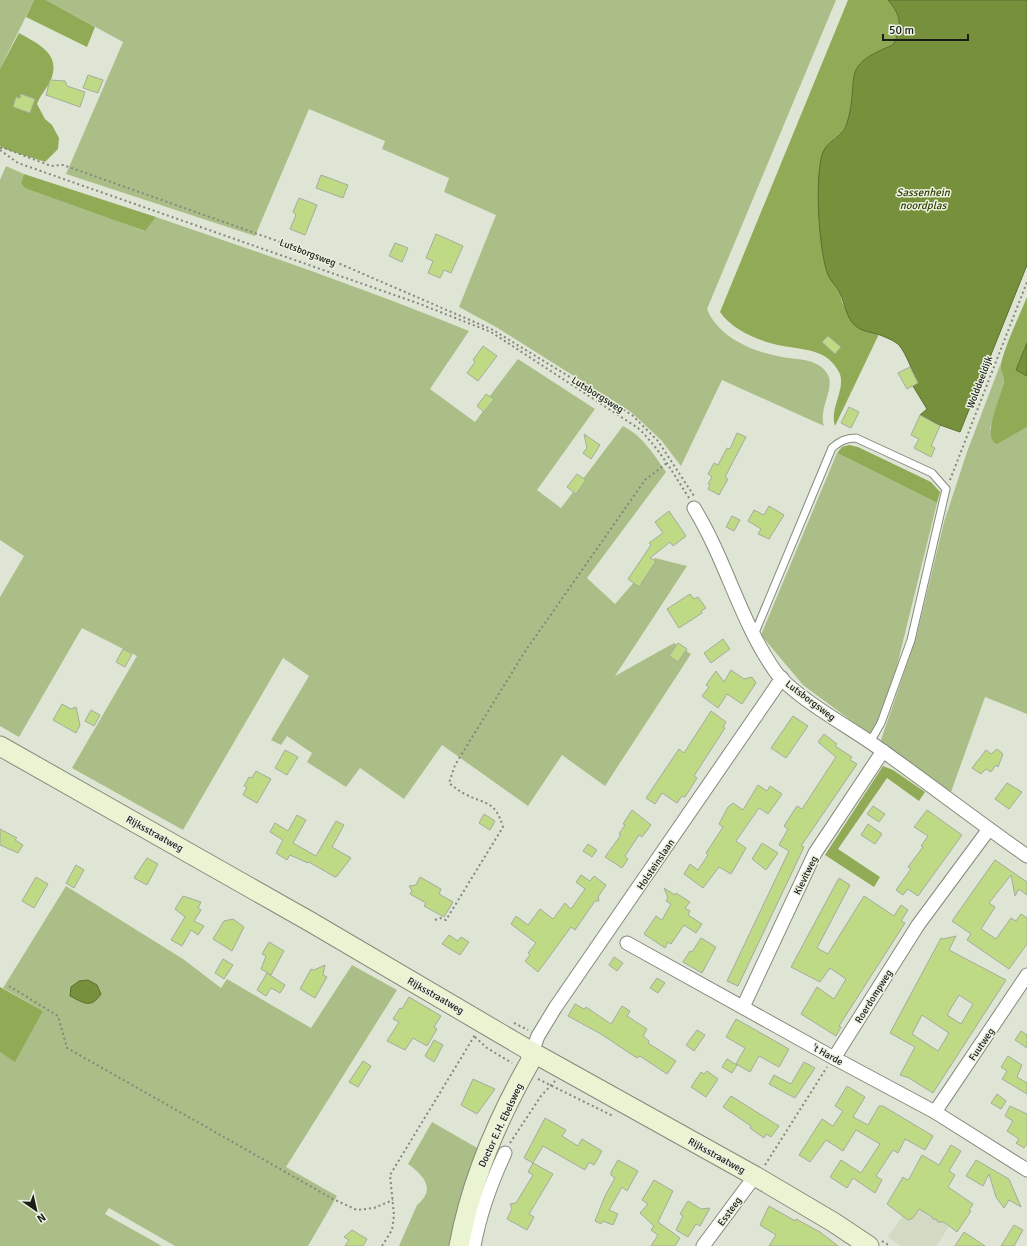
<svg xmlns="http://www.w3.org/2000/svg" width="1027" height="1246" font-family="Signika,sans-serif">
  <rect width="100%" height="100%" fill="#dfe5d5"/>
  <!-- built -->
  <path fill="#d2dac4" d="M931,1175L967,1200L936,1246H901L888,1237Z"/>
  <!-- green -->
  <g fill="#acbe88">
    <path d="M0,0H34L0,69Z"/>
    <path d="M46,0H836L707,309C718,337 753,352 782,357C798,360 819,358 828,375C835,389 818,409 824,426L722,380L681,466L661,440L631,412L496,327L459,307L496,215L444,192L449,178L382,149L385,141L309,109L255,236L66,174L123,42Z"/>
    <path d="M6,166L24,174L21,183L144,231L156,217C261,253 366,289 469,331L430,389L475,422L491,400L489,397L518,359L595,409L537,490L561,508L623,426C643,436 654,455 666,472L587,578L615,604L655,558L687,566L615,676L674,643L691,654L605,786L562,755L528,806L442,745L404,799L360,768L346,787L307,762L312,753L287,736L281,745L271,740L309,676L283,658L183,830L72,768L137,656L82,628L19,737L0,726V597L24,556L0,540V180Z"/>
    <path d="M1000,365L1004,379L1003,389L990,429L997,443L1027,427V714L985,697L951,792L885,746L881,740L916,638L944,522L967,452Z"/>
    <path d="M837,453L937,503L894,678L873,732L869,734L803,685L761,635Z"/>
    <path d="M66,886L183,959L221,988L227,979L311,1028L352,965L397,990L286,1167L337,1196L308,1246H175L109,1208L105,1214L162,1246H0V1052L15,1061L43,1011L3,988Z"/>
    <path d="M432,1122L479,1149L454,1246H399L417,1205C437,1189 423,1175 408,1164Z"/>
  </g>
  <!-- forest -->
  <g fill="#90aa56">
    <path d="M34,0H46L95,27L87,47L26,17Z"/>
    <path d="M848,0H888C902,16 902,27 893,45C837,67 861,78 847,123C843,136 827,140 823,153C815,175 819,254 829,276C832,282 838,287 840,293C841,296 841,299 842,302C846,311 853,320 858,328L879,334L835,426C829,408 847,388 839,372C827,349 805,350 783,346C761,342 733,331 720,312Z"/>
    <path d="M19,33C38,44 63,54 50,82C46,89 40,96 37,104L45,119L52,125L59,138L58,149L45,162C37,159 4,150 0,146V69Z"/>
    <path d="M24,174L30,176L156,217L145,231L25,188L21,183Z"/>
    <path d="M1027,297V343L1016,370L1027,376V427L997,444C980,438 1003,394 1004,381C1004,375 999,369 1001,363C1007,341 1018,319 1027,297Z"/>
    <path d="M849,445L858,447L931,482L940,492L937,503L837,453L842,447Z"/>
    <path d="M883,766L893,770L925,792L919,801L887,778L838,849L880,877L874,887L825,855Z"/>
    <path d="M0,987L43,1011L15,1062L0,1052Z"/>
  </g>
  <!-- water -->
  <g fill="#77903c" stroke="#5b6e31">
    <path d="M888,0H1027V265L960,432L940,425L920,415L927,409L913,386L918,383C912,371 907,355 899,345C895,341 885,337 880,335C873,332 863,332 857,327C846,319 845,304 840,293C837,286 831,282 828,275C819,253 814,175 823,152C828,140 844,136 847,123C861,77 837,67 893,45C902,27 902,16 888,0Z"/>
    <path d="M1027,343V376L1016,370Z"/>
    <path d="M88,980L97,985L101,994C91,1009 84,1003 70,996L71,987L79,981Z"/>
  </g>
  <!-- building -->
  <g fill="#bfda84" stroke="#a6ab9d" fill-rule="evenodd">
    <path d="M88,75L103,80L98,93L83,88Z"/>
    <path d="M50,80L65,81L67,86L85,92L80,107L46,95Z"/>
    <path d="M21,94L35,99L30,113L13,107L16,97L20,98Z"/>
    <path d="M321,175L348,185L343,198L316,188Z"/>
    <path d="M299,198L317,205L305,235L290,229L296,215L293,212Z"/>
    <path d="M436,234L463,246L451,273L444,270L440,278L428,273L433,261L426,258Z"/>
    <path d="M395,243L408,248L402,262L389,256Z"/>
    <path d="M828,336L841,347L835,354L822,342Z"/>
    <path d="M483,346L497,356L478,381L467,373L475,362L473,360Z"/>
    <path d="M910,367L918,383L907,389L898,373Z"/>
    <path d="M486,394L494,399L484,412L477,406Z"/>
    <path d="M849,407L859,412L851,428L841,423Z"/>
    <path d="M920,415L940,426L931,446L935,448L931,457L914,448L919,439L911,435Z"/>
    <path d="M737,433L746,437L725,477L728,479L719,495L708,489L710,485L708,484L712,477L708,474L714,463L718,465L727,448L730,449Z"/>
    <path d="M584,434L600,445L591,459L583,453L587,448Z"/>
    <path d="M577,474L586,480L576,494L567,487Z"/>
    <path d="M769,506L784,515L769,539L758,534L761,529L748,521L754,510L764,515Z"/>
    <path d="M669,511L686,536L673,546L670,542L650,558L656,561L639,587L628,579L651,545L649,543L663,533L655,522Z"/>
    <path d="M732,516L740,520L734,531L726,527Z"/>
    <path d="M690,594L694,599L698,597L706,608L701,611L702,613L679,628L667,609Z"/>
    <path d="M723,639L730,649L711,663L704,653Z"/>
    <path d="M678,643L687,649L678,662L669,656Z"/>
    <path d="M123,649L132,654L125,667L116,662Z"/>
    <path d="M731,670L744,679L752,677L756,683L742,704L727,694L718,708L702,696L709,687L706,685L716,671L724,682Z"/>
    <path d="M62,704L71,709L76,707L80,725L76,733L53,720Z"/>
    <path d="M91,710L100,715L94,726L85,721Z"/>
    <path d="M711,711L726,722L723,727L725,728L694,776L697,778L685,797L682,796L677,803L662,793L655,804L646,798L679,749L684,753Z"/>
    <path d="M793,716L808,726L786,758L771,748Z"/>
    <path d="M824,734L837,744L835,746L852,757L850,760L857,764L801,846L804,847L738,986L727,981L789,851L779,845L788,829L784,826L797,806L802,809L836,757L818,742Z"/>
    <path d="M997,749L1003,754L998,767L996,765L991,772L986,769L981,774L972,768L986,750L991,754Z"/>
    <path d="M285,750L298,757L287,775L275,768Z"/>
    <path d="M256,771L271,779L257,803L243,795L247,787L244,786L249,777L252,778Z"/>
    <path d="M1007,783L1022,792L1009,809L995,799Z"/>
    <path d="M758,785L767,791L770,786L782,794L768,814L759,808L736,841L746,848L731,874L719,867L703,888L684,874L690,864L698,870L708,855L706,853L723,827L719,824L728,807L733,803L743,810Z"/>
    <path d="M873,806L885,814L879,822L867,814Z"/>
    <path d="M632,810L651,825L642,837L639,835L625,856L628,859L622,868L605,857L621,835L619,834L625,825L623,824Z"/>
    <path d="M927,810L962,835L918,896L908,889L903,895L896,890L911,869L908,867L923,847L921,846L928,836L914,827Z"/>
    <path d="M484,814L495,821L490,830L479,823Z"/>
    <path d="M297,815L306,820L293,843L316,856L336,821L344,825L332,847L351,858L337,876L335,877L309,862L308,863L290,855L287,860L276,853L283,840L270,832L275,823L288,831Z"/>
    <path d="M868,824L882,834L875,844L861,835Z"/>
    <path d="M0,829L17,838L15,840L23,845L18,853L0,845Z"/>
    <path d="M762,843L778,853L766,870L752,859Z"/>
    <path d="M588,844L597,850L592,857L583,851Z"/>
    <path d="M147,858L158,864L147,885L134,878Z"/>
    <path d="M995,860L1027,882V895L1019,889L1015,896L1011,875L989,903L995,907L981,929L996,939L1011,918L1016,921L1021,914L1027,918V944L1009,969L967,940L971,934L952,921Z"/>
    <path d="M76,865L84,870L74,888L66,883Z"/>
    <path d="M581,875L590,881L594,876L606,885L598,897L599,901H595L575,930L571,927L538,972L525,961L530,955L528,953L536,943L511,924L516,916L528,925L540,909L553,919L565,903L571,909L585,889L576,882Z"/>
    <path d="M36,877L48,884L34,908L22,901Z"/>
    <path d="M420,877L441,889L439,894L453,902L444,917L424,906L426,903L410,894L412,891L409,886L416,885Z"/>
    <path d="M839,878L850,885L817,948L828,954L864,896L894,916L901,905L908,910L901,921L905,923L839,1026L841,1027L836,1036L801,1014L817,987L834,999L846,979L830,968L820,982L791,967Z"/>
    <path d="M664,888L675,895L676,893L690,902L685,908L690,911L688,915L702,924L696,933L684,925L671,944L668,942L665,948L644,934L656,916L662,920L671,904L666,901L668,898Z"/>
    <path d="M183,896L201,902L198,908L201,910L194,921L204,926L198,935L191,930L182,946L171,940L185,917L175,909Z"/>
    <path d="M233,919L244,927L232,951L213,939L224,921Z"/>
    <path d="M449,935L458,941L461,937L469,942L460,955L442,944Z"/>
    <path d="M956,936L949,950L1006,980L933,1093L909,1078L900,1075L915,1047L890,1033L941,938L943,939ZM959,995L973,1004L961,1024L947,1015ZM922,1015L949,1033L938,1051L912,1034Z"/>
    <path d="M701,938L716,947L702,973L683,962L690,951L692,952Z"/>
    <path d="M269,942L284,951L271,975L261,969L266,956L262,954Z"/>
    <path d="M614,957L623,963L617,971L609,965Z"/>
    <path d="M223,959L233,965L224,979L215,973Z"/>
    <path d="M325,965L323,975L327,977L315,998L300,989L311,969L314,970Z"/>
    <path d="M267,973L285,985L280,993L271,988L266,996L257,990Z"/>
    <path d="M657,978L665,983L658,993L650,988Z"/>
    <path d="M409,997L441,1016L434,1027L437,1029L427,1046L413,1038L405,1050L387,1041L399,1022L393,1019L400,1008L402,1009Z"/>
    <path d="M575,1004L584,1009L586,1007L611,1024L622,1006L630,1011L627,1016L647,1029L643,1036L649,1041L648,1043L676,1061L667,1074L640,1056L637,1058L601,1034L568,1016Z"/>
    <path d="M736,1019L789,1049L779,1067L759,1056L750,1072L736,1064L745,1048L726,1037Z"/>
    <path d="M697,1030L705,1035L694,1051L686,1045Z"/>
    <path d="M1021,1031L1027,1035V1048L1015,1040Z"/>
    <path d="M434,1040L443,1045L434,1062L425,1056Z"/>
    <path d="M1008,1056L1022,1065L1017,1077L1027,1083V1094L1002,1079L1007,1071L1001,1067Z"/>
    <path d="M727,1059L737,1065L732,1073L722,1067Z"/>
    <path d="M363,1061L371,1066L358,1087L349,1082Z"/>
    <path d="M804,1062L815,1068L795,1098L769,1084L774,1075L791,1084Z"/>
    <path d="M707,1071L718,1079L706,1097L691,1087L701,1072L704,1074Z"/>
    <path d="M473,1079L495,1089L477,1114L461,1105Z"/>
    <path d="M847,1086L865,1097L853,1117L868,1125L879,1106H883L933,1136L925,1150L905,1139L898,1153L893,1150L876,1176L882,1180L875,1193L853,1178L847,1188L830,1177L841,1160L861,1173L880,1144L856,1130L843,1151L826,1140L810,1162L799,1155L822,1119L833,1126L843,1111L835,1106Z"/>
    <path d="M997,1094L1006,1101L1001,1109L991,1103Z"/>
    <path d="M731,1096L779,1126L771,1137L766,1134L764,1138L750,1128L751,1126L723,1107Z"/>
    <path d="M1010,1106L1027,1114V1144L1024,1148L1016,1143L1019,1139L1007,1131L1013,1121L1005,1116Z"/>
    <path d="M545,1118L566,1130L562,1136L578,1146L582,1139L602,1151L594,1165L589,1162L585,1170L543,1146L533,1163L524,1158Z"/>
    <path d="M951,1145L961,1151L949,1171L955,1175L948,1187L973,1204L969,1210L971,1211L957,1232L944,1222H938L936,1219H933L931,1216L919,1209L913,1218L908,1220L887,1204L903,1177L907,1180L909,1179L922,1155L939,1165Z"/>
    <path d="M618,1160L638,1171L627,1191L622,1187L609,1210L618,1214L613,1225L603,1221L601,1224L595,1221L605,1196L615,1178L611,1175V1172Z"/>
    <path d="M976,1160L1009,1179L1021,1207L1009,1200L1004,1208L996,1197L989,1174L983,1186L966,1176Z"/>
    <path d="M533,1163L553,1174L529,1214L534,1217L527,1230L507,1219L512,1209L510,1204L516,1203L533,1175L528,1172Z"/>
    <path d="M654,1180L673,1191L658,1222L680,1238L675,1246H651L658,1235L651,1230L654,1226L640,1213L648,1204L642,1200Z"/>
    <path d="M688,1201L701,1209L710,1208L700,1226L696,1224L688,1237L676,1230L683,1216L680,1214Z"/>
    <path d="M769,1206L795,1221L796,1219L820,1232L838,1246H769L776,1235L760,1225Z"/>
    <path d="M1014,1225L1023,1230L1014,1246H1001Z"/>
    <path d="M352,1230L367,1239L363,1246H345L349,1240L344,1237Z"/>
    <path d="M964,1232L985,1246H955Z"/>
  </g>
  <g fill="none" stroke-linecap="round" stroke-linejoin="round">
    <!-- service casing -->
    <g stroke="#858a7c" stroke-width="9">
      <path id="service" d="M754,635L832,448C840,441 846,438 856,438L932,473L946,489L911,640L881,723L870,742"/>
    </g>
    <!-- minor casing -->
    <g stroke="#858a7c" stroke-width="15">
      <g id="minor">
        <path d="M694,508C726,560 740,621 775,671C792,695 844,724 870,742C923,779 974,819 1027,856"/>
        <path d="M627,943L834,1058L935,1112L1027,1170"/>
        <path d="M743,1007L815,853L883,751"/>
        <path d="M532,1052L538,1036L555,1008L782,678"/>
        <path d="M834,1058L918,925L989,829"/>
        <path d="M935,1112L1027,975"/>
        <path d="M474,1246C480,1213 491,1183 505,1153"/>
        <path d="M703,1246L755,1176"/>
      </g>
    </g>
    <!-- secondary casing -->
    <g stroke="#858a7c" stroke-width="21">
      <g id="secondary">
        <path d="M0,746L309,921L532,1052L755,1176L833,1222L869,1246"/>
        <path d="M459,1246C471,1181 497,1120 530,1062L532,1052"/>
      </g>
    </g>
    <!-- path -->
    <g stroke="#83877c" stroke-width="2" stroke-dasharray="2 3" stroke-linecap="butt">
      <path d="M0,148H4L51,166L63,165L331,260L493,330L632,415L658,441L694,496"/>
      <path d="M0,150L18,163L420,304L491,332L638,428C659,448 673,473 689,498"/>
      <path d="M950,480L1027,282"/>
      <path d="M435,920L440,918L446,920L503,827C495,800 486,805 465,794C459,791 454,787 449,783L455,765L524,653L631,500L645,480L667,463"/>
      <path d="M9,986L58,1016L67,1048L333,1199L357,1210L374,1208L393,1200"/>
      <path d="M514,1023L528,1030"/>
      <path d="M475,1037L487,1048L512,1063"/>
      <path d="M538,1079L613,1116"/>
      <path d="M510,1143L541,1096L555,1081"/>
      <path d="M765,1165L827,1067"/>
      <path d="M882,1241L890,1246"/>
      <path d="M382,1246L392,1230L394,1215L390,1175L475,1035"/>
    </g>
    <!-- service -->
    <use href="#service" stroke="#fff" stroke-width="7"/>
    <!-- minor -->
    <use href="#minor" stroke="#fff" stroke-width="13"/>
    <!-- secondary -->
    <use href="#secondary" stroke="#eaf4d2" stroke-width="19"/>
  </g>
  <g text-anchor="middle" stroke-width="3" stroke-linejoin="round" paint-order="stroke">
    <!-- street labels -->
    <g font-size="10" fill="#1b1d18" stroke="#ecf2e2">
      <text transform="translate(308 252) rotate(21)" y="4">Lutsborgsweg</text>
      <text transform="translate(979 382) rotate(-69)" y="4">Wolddeeldijk</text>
      <text transform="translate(598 394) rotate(32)" y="4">Lutsborgsweg</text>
      <text transform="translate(811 700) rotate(37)" y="4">Lutsborgsweg</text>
      <text transform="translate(155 833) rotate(29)" y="4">Rijksstraatweg</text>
      <text transform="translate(655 864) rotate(-56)" y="4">Holsteinslaan</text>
      <text transform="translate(805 875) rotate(-64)" y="4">Kievitweg</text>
      <text transform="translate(436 995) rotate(30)" y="4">Rijksstraatweg</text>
      <text transform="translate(873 996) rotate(-58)" y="4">Roerdompweg</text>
      <text transform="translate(981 1044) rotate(-56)" y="4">Fuutweg</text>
      <text transform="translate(828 1054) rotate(29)" y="4">'t Harde</text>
      <text transform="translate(500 1125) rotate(-65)" y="4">Doctor E.H. Ebelsweg</text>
      <text transform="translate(717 1155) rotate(29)" y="4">Rijksstraatweg</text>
      <text transform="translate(729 1211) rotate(-54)" y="4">Essteeg</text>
    </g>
    <!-- water labels -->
    <g font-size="11" font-style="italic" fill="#314000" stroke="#ecf2e2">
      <text x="923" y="196">Sassenhein<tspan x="923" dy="13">noordplas</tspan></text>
    </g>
  </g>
  <!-- north arrow -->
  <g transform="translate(36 1210) rotate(146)" stroke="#ecf2e2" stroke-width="3" paint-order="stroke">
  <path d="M0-3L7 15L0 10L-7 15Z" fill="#1b1d18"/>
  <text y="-6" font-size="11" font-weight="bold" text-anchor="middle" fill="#1b1d18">N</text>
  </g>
  <!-- scale -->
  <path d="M883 34v6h85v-6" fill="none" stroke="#1b1d18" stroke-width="2"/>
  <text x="889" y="34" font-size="12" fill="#1b1d18" stroke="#ecf2e2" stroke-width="3" paint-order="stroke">50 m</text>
</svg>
